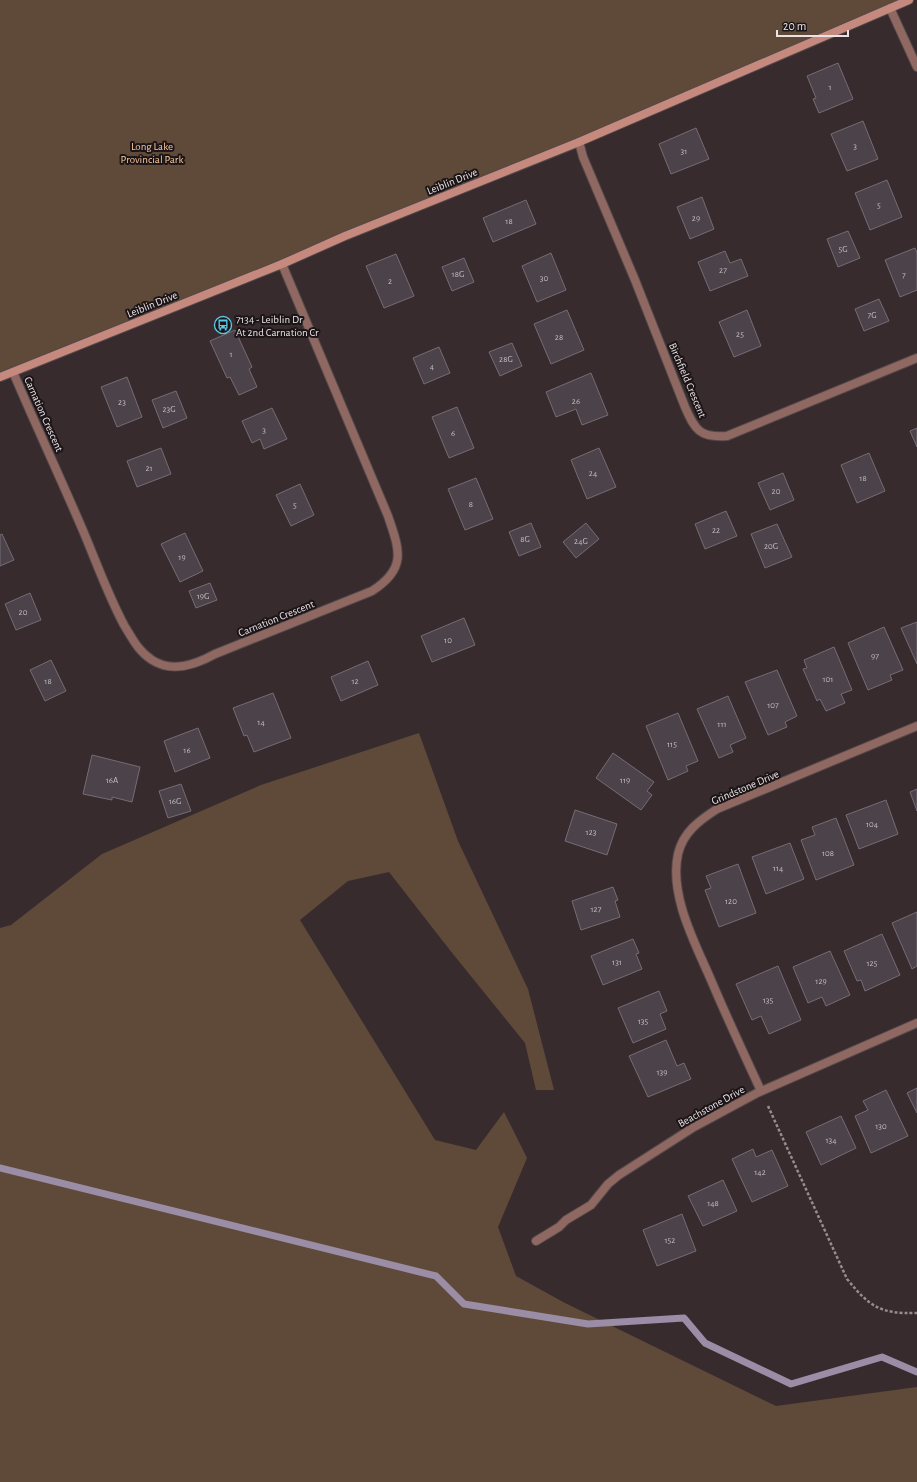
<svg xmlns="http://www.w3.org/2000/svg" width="917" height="1482" font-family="'Alegreya Sans',sans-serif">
  <rect width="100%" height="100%" fill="#382b2e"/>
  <!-- green -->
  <g fill="#5f4a39">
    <path d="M0,0H911L579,142L0,377Z"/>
    <path d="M419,733L458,841L528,989L554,1090H536L525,1043L449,949L389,872L348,881L300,920L435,1140L476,1150L504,1112L527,1158L498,1227L516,1276L565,1303L776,1406L917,1387V1482H0V928L11,925L102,854L261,785Z"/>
  </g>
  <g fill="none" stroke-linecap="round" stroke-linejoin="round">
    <!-- stream -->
    <path stroke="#9a8da5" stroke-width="7" d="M0,1168L436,1276L464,1304L588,1324L684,1318L705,1343L791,1384L882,1357L917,1372"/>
  </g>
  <!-- building -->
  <g fill="#4c424a" stroke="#776c75">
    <path d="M838,63L853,99L819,113L813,99L816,98L807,76Z"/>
    <path d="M863,121L878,159L847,171L831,134Z"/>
    <path d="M696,128L709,159L671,174L659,144Z"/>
    <path d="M887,180L902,217L870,230L855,193Z"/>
    <path d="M702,197L714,229L690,239L677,207Z"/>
    <path d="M526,200L536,224L493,242L483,218Z"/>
    <path d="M848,231L860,258L838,267L827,239Z"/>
    <path d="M915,248L917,253V290L900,297L885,260Z"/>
    <path d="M725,251L730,263L741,259L748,276L710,291L698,262Z"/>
    <path d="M551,253L566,290L537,302L522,266Z"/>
    <path d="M396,254L414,296L384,308L366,266Z"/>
    <path d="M464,258L474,282L452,291L442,267Z"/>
    <path d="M879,299L889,321L864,331L855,309Z"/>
    <path d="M567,310L584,350L551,364L534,324Z"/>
    <path d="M747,310L761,346L734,357L719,322Z"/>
    <path d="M235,330L252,367L249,369L257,387L239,395L230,377L227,378L210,341Z"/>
    <path d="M512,343L522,366L500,376L489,352Z"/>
    <path d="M439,347L450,373L424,384L413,358Z"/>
    <path d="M591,373L608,415L582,425L576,409L556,417L546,392Z"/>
    <path d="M127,377L142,417L117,427L101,387Z"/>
    <path d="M176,391L187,418L163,428L152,400Z"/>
    <path d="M457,407L474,448L449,458L432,417Z"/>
    <path d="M272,408L287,439L264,449L260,439L252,443L242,421Z"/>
    <path d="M917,428V447L910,431Z"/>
    <path d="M161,448L171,474L137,487L127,461Z"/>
    <path d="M599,448L616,487L587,499L571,460Z"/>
    <path d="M869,453L885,491L857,503L841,465Z"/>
    <path d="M783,473L794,500L770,510L758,483Z"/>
    <path d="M476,478L493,519L465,530L448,489Z"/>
    <path d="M300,484L314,515L291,526L276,495Z"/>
    <path d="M726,511L737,536L705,549L695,524Z"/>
    <path d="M531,523L541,547L519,556L509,532Z"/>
    <path d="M586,523L599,539L576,558L563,542Z"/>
    <path d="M777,524L792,557L765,568L751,534Z"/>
    <path d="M185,533L203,571L180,582L161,544Z"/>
    <path d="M2,534L14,560L0,566V535Z"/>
    <path d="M210,583L217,600L196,608L189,591Z"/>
    <path d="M30,593L41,620L16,630L5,604Z"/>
    <path d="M464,618L475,645L432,662L421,636Z"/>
    <path d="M917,622V664L901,628Z"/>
    <path d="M884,627L903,670L890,675L892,680L868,690L848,643Z"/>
    <path d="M834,647L852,690L841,694L845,703L826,711L820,699L817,701L803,669L807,668L804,660Z"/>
    <path d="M51,660L66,691L45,701L30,670Z"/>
    <path d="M368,661L378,685L341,701L331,677Z"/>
    <path d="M777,670L797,716L785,722L787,727L768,735L745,682Z"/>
    <path d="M273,693L291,738L254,752L247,735L244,736L233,708Z"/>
    <path d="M728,696L746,738L730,745L733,752L719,758L697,709Z"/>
    <path d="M678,713L698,761L686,766L688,771L668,780L646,726Z"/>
    <path d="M198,728L210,758L175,772L164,741Z"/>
    <path d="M613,753L654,782L647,791L652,795L641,810L596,778Z"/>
    <path d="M92,755L140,767L132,802L112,797V800L83,794Z"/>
    <path d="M181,784L191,811L168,818L159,791Z"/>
    <path d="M917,789V811L910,792Z"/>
    <path d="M886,800L898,834L859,849L846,815Z"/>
    <path d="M575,810L617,824L607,855L565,841Z"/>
    <path d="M836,818L854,865L816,880L801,840L815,835L812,827Z"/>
    <path d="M790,843L804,879L766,894L752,857Z"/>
    <path d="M738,864L756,913L719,927L705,890L711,888L706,876Z"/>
    <path d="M613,887L618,900L615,901L620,917L581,930L572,901Z"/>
    <path d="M917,912V966L912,969L892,923Z"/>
    <path d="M882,934L900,975L865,991L861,980L857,981L844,951Z"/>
    <path d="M633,939L639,953L636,954L642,969L603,985L591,956Z"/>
    <path d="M830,951L850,995L826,1006L822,997L808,1003L793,967Z"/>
    <path d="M778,966L801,1020L769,1034L761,1016L752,1020L736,984Z"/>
    <path d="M659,991L667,1011L660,1014L666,1029L633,1043L618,1008Z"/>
    <path d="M666,1040L677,1066L684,1063L691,1079L648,1097L629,1056Z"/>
    <path d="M917,1088V1113L907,1093Z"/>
    <path d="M886,1090L908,1136L871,1153L855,1116L868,1110L863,1101Z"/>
    <path d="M841,1116L856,1148L821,1165L806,1132Z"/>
    <path d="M753,1149L756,1157L772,1150L788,1186L752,1202L732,1159Z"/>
    <path d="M723,1180L737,1211L703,1226L688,1196Z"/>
    <path d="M682,1214L696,1251L657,1266L643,1230Z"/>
  </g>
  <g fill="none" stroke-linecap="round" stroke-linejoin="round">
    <!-- street casing -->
    <g stroke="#55484b" stroke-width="10">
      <g id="street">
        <path d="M890,8L917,67"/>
        <path d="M579,142L583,157L635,280L685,407C695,430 700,438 727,436L917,358"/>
        <path d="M13,372C36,426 61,479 84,533C97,564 108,595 124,625C132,638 138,651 152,660C172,673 195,665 215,654L372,591C408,568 399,549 388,516L282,264"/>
        <path d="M761,1091C744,1054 727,1018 711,980C695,943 669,895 678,854C683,832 700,820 717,809L917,726"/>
        <path d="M536,1241L559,1227L566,1220L591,1205L608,1184L619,1175L694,1127L757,1093L917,1023"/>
      </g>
    </g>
    <!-- secondary casing -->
    <g stroke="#55484b" stroke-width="10">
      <path id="secondary" d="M0,377L282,264L345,236L579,142L909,0"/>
    </g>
    <!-- path -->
    <path stroke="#978c8e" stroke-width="2.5" stroke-dasharray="3 2" stroke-linecap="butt" d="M768,1106L847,1279C870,1307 880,1314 917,1313"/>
    <!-- street -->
    <use href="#street" stroke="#8f6961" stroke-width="8"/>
    <!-- secondary -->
    <use href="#secondary" stroke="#c5897d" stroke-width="8"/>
  </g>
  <!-- icons -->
  <defs>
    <g id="bus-ring" transform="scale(0.9)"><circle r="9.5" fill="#1b1517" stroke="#5bc7e7" stroke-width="1.5"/><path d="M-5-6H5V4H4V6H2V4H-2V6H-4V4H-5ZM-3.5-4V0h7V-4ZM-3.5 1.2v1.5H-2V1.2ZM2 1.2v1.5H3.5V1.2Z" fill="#5bc7e7"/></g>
  </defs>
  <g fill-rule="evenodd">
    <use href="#bus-ring" x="223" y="325"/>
  </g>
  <g text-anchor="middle" stroke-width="4" stroke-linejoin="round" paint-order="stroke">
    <!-- number labels -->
    <g font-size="9" fill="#c3babe">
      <text x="830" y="90">1</text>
      <text x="855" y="149">3</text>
      <text x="684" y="154">31</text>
      <text x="879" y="208">5</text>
      <text x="696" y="221">29</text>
      <text x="509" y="224">18</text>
      <text x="843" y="252">5G</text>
      <text x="723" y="273">27</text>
      <text x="458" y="277">18G</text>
      <text x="904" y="278">7</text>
      <text x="544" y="281">30</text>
      <text x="390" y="284">2</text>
      <text x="872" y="318">7G</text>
      <text x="740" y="337">25</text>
      <text x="559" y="340">28</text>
      <text x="231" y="357">1</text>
      <text x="506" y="362">28G</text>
      <text x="432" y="369">4</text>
      <text x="576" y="404">26</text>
      <text x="122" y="405">23</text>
      <text x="169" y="412">23G</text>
      <text x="264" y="433">3</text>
      <text x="453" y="436">6</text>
      <text x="149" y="471">21</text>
      <text x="593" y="476">24</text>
      <text x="863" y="481">18</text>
      <text x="776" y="494">20</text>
      <text x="471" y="507">8</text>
      <text x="295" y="508">5</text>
      <text x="716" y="533">22</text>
      <text x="525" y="542">8G</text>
      <text x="581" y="544">24G</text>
      <text x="771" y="549">20G</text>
      <text x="182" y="560">19</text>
      <text x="203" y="599">19G</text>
      <text x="23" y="615">20</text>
      <text x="448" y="643">10</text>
      <text x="875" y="659">97</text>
      <text x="828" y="682">101</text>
      <text x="48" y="684">18</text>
      <text x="355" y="684">12</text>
      <text x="773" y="708">107</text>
      <text x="261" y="725">14</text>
      <text x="722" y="727">111</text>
      <text x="672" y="747">115</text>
      <text x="187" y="753">16</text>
      <text x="112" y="783">16A</text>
      <text x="625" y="783">119</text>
      <text x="175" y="804">16G</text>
      <text x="872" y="827">104</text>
      <text x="591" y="835">123</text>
      <text x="828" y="856">108</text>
      <text x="778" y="871">114</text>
      <text x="731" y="904">120</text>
      <text x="596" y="912">127</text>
      <text x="617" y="965">131</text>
      <text x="872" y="966">125</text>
      <text x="821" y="984">129</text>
      <text x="768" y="1003">135</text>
      <text x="643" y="1024">135</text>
      <text x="662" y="1075">139</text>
      <text x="881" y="1129">130</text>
      <text x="831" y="1143">134</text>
      <text x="760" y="1175">142</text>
      <text x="713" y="1206">148</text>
      <text x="670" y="1243">152</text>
    </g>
    <!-- park labels -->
    <g font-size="11" fill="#fec89e" stroke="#1b1517">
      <text x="152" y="150">Long Lake<tspan x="152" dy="13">Provincial Park</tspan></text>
    </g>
    <!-- street labels -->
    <g font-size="11" fill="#ebe2e4" stroke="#1b1517">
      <text transform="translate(452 181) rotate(-22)" y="4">Leiblin Drive</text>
      <text transform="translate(152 304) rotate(-22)" y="4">Leiblin Drive</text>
      <text transform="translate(688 380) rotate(67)" y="4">Birchfield Crescent</text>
      <text transform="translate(44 414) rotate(66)" y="4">Carnation Crescent</text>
      <text transform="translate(276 618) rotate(-22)" y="4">Carnation Crescent</text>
      <text transform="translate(745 787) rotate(-23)" y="4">Grindstone Drive</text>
      <text transform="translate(711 1106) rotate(-29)" y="4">Beachstone Drive</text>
    </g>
    <!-- poi labels -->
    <g font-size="11" fill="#ebe2e4" stroke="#1b1517" text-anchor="start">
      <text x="236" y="323">7134 - Leiblin Dr<tspan x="236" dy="13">At 2nd Carnation Cr</tspan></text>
    </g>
  </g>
  <!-- scale -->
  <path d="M777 30v6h71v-6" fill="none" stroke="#ebe2e4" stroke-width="2"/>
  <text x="783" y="30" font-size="12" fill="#ebe2e4" stroke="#1b1517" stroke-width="3" paint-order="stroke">20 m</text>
</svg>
